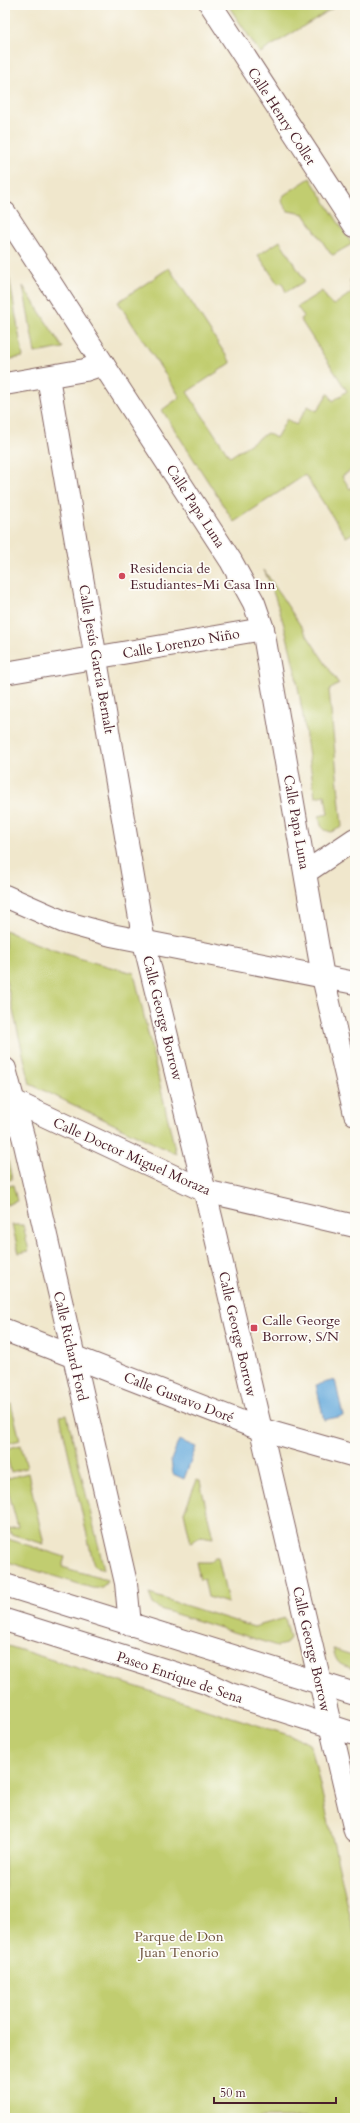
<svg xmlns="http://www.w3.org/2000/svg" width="360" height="2123" font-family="Cardo,serif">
  <rect width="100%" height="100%" fill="#fdfcf7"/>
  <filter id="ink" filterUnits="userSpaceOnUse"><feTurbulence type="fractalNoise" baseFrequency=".025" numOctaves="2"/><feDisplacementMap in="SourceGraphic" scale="8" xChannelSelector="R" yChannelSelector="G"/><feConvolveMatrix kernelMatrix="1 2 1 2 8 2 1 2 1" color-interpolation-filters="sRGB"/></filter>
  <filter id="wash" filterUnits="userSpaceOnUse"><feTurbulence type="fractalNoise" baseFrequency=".012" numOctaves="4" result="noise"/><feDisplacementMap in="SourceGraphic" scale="16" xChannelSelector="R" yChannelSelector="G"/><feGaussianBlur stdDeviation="0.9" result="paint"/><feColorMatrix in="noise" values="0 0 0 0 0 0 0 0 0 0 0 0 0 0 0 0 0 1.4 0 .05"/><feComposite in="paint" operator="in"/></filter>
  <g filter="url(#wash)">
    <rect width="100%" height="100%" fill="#f0e7cc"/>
    <!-- green -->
    <g fill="#c1cd6f" stroke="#86764d">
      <path d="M228,5H338L260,53Z"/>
      <path d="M310,178L352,244L333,255L330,253L304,214L288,211L281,201L284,195Z"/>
      <path d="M280,241L305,281L286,292L282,283L278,284L258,255Z"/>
      <path d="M5,253L23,357L5,360Z"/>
      <path d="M169,268L231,363L187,392L230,457L267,433L276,438L287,419L296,425L308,406L317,411L328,393L333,401L347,391L300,319L304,316L297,307L322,291L330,303L334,305L352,292L350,280L355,275V468L342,476L350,489L355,486V532L346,537L305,475L234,522L162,410L180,397L118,302Z"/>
      <path d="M23,286L63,348L35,353Z"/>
      <path d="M264,570L339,684L329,690L342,827L331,832L325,830L321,826L319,816L328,814L325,795L315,797C303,721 296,641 264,570Z"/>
      <path d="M5,930C46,950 90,962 134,973L176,1154L30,1084L5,976Z"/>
      <path d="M5,1149L12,1179L5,1181Z"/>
      <path d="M13,1185L17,1201L7,1205L5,1187Z"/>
      <path d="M12,1225H23L29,1251L19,1253Z"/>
      <path d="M11,1404L20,1440L5,1444V1405Z"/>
      <path d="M67,1415L104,1569L94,1566L60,1416Z"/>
      <path d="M21,1445L27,1468L11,1472L5,1449Z"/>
      <path d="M28,1473L44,1544L11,1534L9,1529L18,1527L5,1479Z"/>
      <path d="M197,1480L200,1481L213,1538L201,1536L191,1543L184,1512Z"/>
      <path d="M5,1538L65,1557L62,1567L107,1580C105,1587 99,1589 92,1588L5,1561Z"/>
      <path d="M215,1557H218L228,1603L208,1597L204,1579L200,1580L196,1562H209Z"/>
      <path d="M149,1594L254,1627L285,1618L290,1638L286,1644L277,1646L160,1609L153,1604Z"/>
      <path d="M5,1645L298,1738L309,1744L312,1750L355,1937V2093L351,2118H5Z"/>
      <path d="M333,1649L355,1656V1669C340,1665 337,1665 333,1649Z"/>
    </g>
    <!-- water -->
    <g fill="#67abdc" stroke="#586584">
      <path d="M335,1380L343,1416L324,1420L316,1385Z"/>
      <path d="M179,1440L196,1447L184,1479L173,1474L171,1460Z"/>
    </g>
  </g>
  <g filter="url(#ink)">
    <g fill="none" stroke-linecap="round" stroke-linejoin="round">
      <!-- minor casing -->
      <g stroke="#846563" stroke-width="24">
        <g id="minor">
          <path d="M211,5L355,226"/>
          <path d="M5,213L231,561L254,603L263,629L323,977L355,1114"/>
          <path d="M48,377L144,942L212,1221L355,1831"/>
          <path d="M5,384L85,370L103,364"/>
          <path d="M5,673L263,629"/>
          <path d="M306,872L355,839"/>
          <path d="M5,896L64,922L111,935L355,983"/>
          <path d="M5,1069L24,1140L126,1583L130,1625"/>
          <path d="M5,1097L205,1191L355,1226"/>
          <path d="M5,1330L260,1429L355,1456"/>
          <path d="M5,1585L355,1694"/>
          <path d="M5,1620L206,1683L230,1694L355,1734"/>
        </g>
      </g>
      <!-- minor -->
      <use href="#minor" stroke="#fff" stroke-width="22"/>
    </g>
  </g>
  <!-- markers -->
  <g fill="#d1495b" stroke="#fdfcf7" stroke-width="1.5">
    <circle cx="122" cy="576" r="4"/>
    <rect x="250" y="1324" width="8" height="8" rx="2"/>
  </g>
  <g text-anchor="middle" stroke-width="3.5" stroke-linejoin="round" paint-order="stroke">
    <!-- street labels -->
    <g font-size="14" fill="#4a1f2b" stroke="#fdfcf7">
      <text transform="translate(282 116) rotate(57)" y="5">Calle Henry Collet</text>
      <text transform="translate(196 506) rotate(57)" y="5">Calle Papa Luna</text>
      <text transform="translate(181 643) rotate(-10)" y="5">Calle Lorenzo Niño</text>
      <text transform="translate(97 659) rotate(80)" y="5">Calle Jesús García Bernalt</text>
      <text transform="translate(297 822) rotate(80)" y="5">Calle Papa Luna</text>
      <text transform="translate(163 1018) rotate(76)" y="5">Calle George Borrow</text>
      <text transform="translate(132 1156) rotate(24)" y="5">Calle Doctor Miguel Moraza</text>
      <text transform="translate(238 1334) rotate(77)" y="5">Calle George Borrow</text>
      <text transform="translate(71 1346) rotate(77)" y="5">Calle Richard Ford</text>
      <text transform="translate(179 1397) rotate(21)" y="5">Calle Gustavo Doré</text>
      <text transform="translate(312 1649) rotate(77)" y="5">Calle George Borrow</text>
      <text transform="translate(180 1677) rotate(19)" y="5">Paseo Enrique de Sena</text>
    </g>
    <!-- poi labels -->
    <g font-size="14" fill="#4a1f2b" stroke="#fdfcf7" text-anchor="start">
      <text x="130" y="573">Residencia de<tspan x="130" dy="16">Estudiantes-Mi Casa Inn</tspan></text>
      <text x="262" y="1325">Calle George<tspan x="262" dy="16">Borrow, S/N</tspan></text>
    </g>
    <!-- park labels -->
    <g font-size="14" fill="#6e533f" stroke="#fdfcf7">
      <text x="179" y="1941">Parque de Don<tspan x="179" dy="16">Juan Tenorio</tspan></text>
    </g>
  </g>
  <!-- margin -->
  <rect width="360" height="2123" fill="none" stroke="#fdfcf7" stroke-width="20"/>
  <!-- scale -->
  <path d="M214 2097v6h122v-6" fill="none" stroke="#4a1f2b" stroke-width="2"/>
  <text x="220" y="2097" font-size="12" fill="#4a1f2b" stroke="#fdfcf7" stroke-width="3" paint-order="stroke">50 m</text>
</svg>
